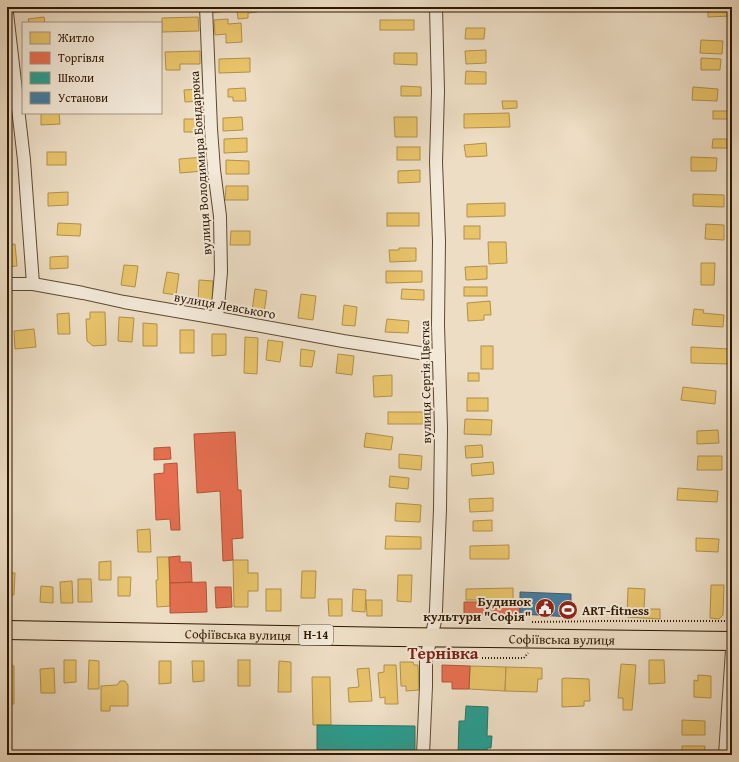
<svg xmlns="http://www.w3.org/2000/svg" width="739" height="762" font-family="'Gentium Book Plus',serif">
  <rect width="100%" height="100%" fill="#edddc4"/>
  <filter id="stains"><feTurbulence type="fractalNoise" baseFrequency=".005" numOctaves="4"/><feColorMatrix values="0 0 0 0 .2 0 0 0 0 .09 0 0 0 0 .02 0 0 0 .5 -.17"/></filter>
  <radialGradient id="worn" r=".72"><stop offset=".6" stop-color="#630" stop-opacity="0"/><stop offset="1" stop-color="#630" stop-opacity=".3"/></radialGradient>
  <!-- homes -->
  <g fill="#e9c46a" stroke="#b1904a">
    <path d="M211,7H257V12L248,13V18L238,19L237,10L211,13Z"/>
    <path d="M708,7H730V16L708,17Z"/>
    <path d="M44,17L45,23H29L28,19Z"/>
    <path d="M198,17L199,31L162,32V18Z"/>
    <path d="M228,19V24L241,23L242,42L226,43V34L215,35L214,20Z"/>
    <rect x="380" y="20" width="34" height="10"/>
    <path d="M466,28H485L484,39H465Z"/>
    <path d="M701,40L723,41L722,54L700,53Z"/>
    <path d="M486,50V63L466,64L465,51Z"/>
    <path d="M200,51V64H180V70H166L165,52Z"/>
    <path d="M394,53H417V65L394,64Z"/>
    <path d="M250,58V72L219,73V59Z"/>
    <path d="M701,58L721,59L720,70H701Z"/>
    <path d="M466,71L486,72V84H465Z"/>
    <path d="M401,86L421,87V96H401Z"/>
    <path d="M693,87L718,89L717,101L692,100Z"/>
    <path d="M245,88L246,101H233V97H228V89Z"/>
    <path d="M200,89L201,101L185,102L184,90Z"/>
    <path d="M502,101H517V108L503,109Z"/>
    <rect x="713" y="111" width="16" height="8"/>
    <path d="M41,113H59L60,124L41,125Z"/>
    <path d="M509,113L510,127L464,128V114Z"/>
    <path d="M242,117L243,130L223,131V118Z"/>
    <path d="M394,117H417V137H395Z"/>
    <path d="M184,119H201L202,132H184Z"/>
    <path d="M247,138V152L224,153V139Z"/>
    <path d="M713,139H727V148H712Z"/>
    <path d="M486,143L487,156L466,157L464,145Z"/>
    <rect x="397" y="147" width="23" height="13"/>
    <rect x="47" y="152" width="19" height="13"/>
    <path d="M204,157V171L180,173L179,159Z"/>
    <path d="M691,157L717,158L716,171H691Z"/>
    <path d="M226,160L249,161V174H226Z"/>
    <path d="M420,170V182L398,183V171Z"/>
    <path d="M226,186H248V200H225Z"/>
    <path d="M68,192V205L48,206V193Z"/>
    <path d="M693,194L724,195V207L693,206Z"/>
    <path d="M505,203V216L467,217V204Z"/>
    <rect x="387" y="213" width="32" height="13"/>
    <path d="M58,223L81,224L80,236L57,235Z"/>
    <path d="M706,224L724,225V240L705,239Z"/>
    <rect x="464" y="226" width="16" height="13"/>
    <path d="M231,231H250V245H230Z"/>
    <path d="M488,242H506L507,263L489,264Z"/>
    <path d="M15,244L17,266L7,267V245Z"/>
    <path d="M399,248H416V261L390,262L389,250H399Z"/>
    <path d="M68,256V268L50,269V257Z"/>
    <path d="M701,263H715L714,285H701Z"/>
    <path d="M124,265L138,266L135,287L121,285Z"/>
    <path d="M487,266V279L466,280L465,267Z"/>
    <path d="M386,271H422V282L386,283Z"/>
    <path d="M167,272L179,274L176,295L163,293Z"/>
    <path d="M199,280L213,281L212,302H198Z"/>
    <rect x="464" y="287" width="23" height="9"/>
    <path d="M255,289L267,291L264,313L252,311Z"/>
    <path d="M402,289L424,290V300L401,299Z"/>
    <path d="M301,294L316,296L313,320L298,318Z"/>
    <path d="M490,301L491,315H484V320L468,321L467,303Z"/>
    <path d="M344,305L357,307L355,326L342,325Z"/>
    <path d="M694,309L704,310L703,313L724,315L723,327L692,325Z"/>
    <path d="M90,312H105L106,345L93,346L87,341L86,319H90Z"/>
    <path d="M69,313L70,334H58L57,314Z"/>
    <path d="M119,317L134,318L132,342L118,341Z"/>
    <path d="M387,319L409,321L408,333L385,332Z"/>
    <path d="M143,323L157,324V346H143Z"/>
    <path d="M34,329L36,347L15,349L14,331Z"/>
    <rect x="180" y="330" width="14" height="23"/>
    <path d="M212,334H226V355L212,356Z"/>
    <path d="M245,337L258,338L257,374L244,373Z"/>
    <path d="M268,340L283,342L280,362L266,360Z"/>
    <rect x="481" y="346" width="12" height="23"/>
    <path d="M691,347L729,349L728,364L691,363Z"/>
    <path d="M301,349L315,351L312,367L300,366Z"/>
    <path d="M338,354L354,356L352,375L336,373Z"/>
    <rect x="468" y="373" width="11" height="8"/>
    <path d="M392,375V396L374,397L373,376Z"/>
    <path d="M683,387L716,391L715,404L681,400Z"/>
    <rect x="467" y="398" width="21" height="13"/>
    <rect x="388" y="412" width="35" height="12"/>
    <path d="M465,419L492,420L491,435L464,434Z"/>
    <path d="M718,430L719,443L697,444V431Z"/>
    <path d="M366,433L393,437L391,450L364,447Z"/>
    <path d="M482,445L483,457L466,458L465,446Z"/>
    <path d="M399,454L422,456L421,470L399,468Z"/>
    <path d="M698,456H722V470H697Z"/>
    <path d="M493,462L494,474L472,476L471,464Z"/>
    <path d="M390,476L409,478L408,489L389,487Z"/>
    <path d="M678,488L718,491L717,502L677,500Z"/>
    <path d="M493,498V511L470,512L469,499Z"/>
    <path d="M396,503L421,505L420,522L395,521Z"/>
    <path d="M492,520V531H473V521Z"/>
    <path d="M150,529L151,552H138L137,530Z"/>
    <path d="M386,536L421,537V549H385Z"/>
    <path d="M696,538L719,539L718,552L696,551Z"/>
    <path d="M509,545V559H470V546Z"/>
    <path d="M157,557H169L170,606L157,607L156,580H158Z"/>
    <path d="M233,560H248V573H258V591H248V607H234Z"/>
    <path d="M111,561V580H99V562Z"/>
    <path d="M302,571H316L315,598H301Z"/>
    <path d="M7,573H15L14,595H7Z"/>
    <path d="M398,575H412L411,602L397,601Z"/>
    <path d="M118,577H131L130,596H118Z"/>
    <path d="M78,579H91L92,602H78Z"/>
    <path d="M72,581L73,603H61L60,582Z"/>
    <path d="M711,585H724L723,615L719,619L710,618Z"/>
    <path d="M41,586L53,587V603L40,602Z"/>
    <path d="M513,588V600H466V589Z"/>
    <path d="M628,588L645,589L644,609H660V619L627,617Z"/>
    <rect x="266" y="589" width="15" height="22"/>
    <path d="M353,589L366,590L365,612L352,611Z"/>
    <path d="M328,599H342V616H329Z"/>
    <path d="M366,600H382V616H367Z"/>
    <path d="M64,660H76V682L64,683Z"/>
    <path d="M89,660L99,661V689H88Z"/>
    <rect x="238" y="660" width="12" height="26"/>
    <path d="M649,660H664L665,683L649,684Z"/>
    <path d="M159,661H171V683L159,684Z"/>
    <path d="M192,661H204V681L193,682Z"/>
    <path d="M279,661L291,662V692H278Z"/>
    <path d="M400,662H413L414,665H418L419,690L406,691V686H401Z"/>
    <path d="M621,664L636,665L632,710H623V698H618Z"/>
    <path d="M7,665L14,666V704H7Z"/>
    <path d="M384,665H396L398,704H385V697L380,698L378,673L384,672Z"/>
    <path d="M470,666L506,667L505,691L469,689Z"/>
    <path d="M506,667L542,668V679H538L537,692L505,691Z"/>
    <path d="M54,668L55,693H41L40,669Z"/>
    <path d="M369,668L372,701L349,702L348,688L359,687L357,669Z"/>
    <path d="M698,675L711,676V698L694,697V680L698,681Z"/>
    <path d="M312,677H330L331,725H313Z"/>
    <path d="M565,678L589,679L590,701H584V706L562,707V679Z"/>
    <path d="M120,681H125L128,685V706H110V711H101V686L117,685Z"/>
    <path d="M682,720L705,721V735H682Z"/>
    <path d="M682,746H705L704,755H682Z"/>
    <rect x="513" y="753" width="23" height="2"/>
  </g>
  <!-- shops -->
  <g fill="#e76f51" stroke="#b05539">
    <path d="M235,432L238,490H241L243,538L232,539L233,560L223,561L220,491L197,493L194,434Z"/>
    <path d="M170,447L171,459L154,460V448Z"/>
    <path d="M177,463L180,530H171L170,519L156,520L154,474L164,473V464Z"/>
    <path d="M180,556V562H191L192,582L170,583L169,557Z"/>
    <path d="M206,582L207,612L170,613V583Z"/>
    <path d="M215,587H231L232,607L216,608Z"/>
    <path d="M464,602H519L520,614H464Z"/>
    <path d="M442,665L470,666L469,689H452V682H442Z"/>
  </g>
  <!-- schools -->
  <g fill="#2a9d8f" stroke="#2b7564">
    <path d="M466,706L488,707L487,736H492L491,748H487V755H458L459,721H465Z"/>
    <path d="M317,725L415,726V751L317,750Z"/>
  </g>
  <!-- public -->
  <path fill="#457b9d" stroke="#3e5d6e" d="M520,592L571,594V617L520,614Z"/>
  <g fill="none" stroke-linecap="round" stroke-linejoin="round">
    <!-- minor casing -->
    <g stroke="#5e4831" stroke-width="14">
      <g id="minor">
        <path d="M206,7L211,129L214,170L220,216L221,272L217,318"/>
        <path d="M7,13L24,160L33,284"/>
        <path d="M7,284H33L83,293L124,302L217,318L343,341L439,356"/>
        <path d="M423,755L426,686V658L435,621L436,610L440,509L441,429L438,325L439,241L436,162L438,91L436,7"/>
        <path d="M725,755L732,650"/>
      </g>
    </g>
    <!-- primary casing -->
    <g stroke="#2e1700" stroke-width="20">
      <g id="primary">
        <path id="s1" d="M7,630L397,637L732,641"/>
      </g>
    </g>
    <!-- path -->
    <g stroke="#2e1700" stroke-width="2" stroke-dasharray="1 2" stroke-linecap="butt">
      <path d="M532,622L607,621H732"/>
      <path d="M437,658H524L528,653"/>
    </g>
    <!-- minor -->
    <use href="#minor" stroke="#f3e9d9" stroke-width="12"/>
    <!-- primary -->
    <use href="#primary" stroke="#edddc4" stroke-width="18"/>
  </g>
  <!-- icons -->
  <defs>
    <g id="civic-disc" transform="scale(1)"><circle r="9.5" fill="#8f2418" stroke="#f3e9d9"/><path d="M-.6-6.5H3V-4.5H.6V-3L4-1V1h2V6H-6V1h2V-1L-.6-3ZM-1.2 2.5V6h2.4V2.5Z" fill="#fff"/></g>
    <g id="stadium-disc" transform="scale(1)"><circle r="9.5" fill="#8f2418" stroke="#f3e9d9"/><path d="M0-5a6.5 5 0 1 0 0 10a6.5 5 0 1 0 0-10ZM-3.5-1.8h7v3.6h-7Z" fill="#fff"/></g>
  </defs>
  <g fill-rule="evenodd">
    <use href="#civic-disc" x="545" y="608"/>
    <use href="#stadium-disc" x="568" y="610"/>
  </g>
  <g text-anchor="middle" stroke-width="4" stroke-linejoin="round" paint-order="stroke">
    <!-- shield labels -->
    <rect fill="#f3e9d9" stroke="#695641" stroke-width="1" x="299" y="625" width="34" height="20" rx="3"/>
    <g font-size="12" font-weight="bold" fill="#2e1700">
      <text x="316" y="639">Н-14</text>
    </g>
    <!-- street labels -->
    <g font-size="13" fill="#2e1700" stroke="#f3e9d9">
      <text transform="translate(200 163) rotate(-94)" y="5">вулиця Володимира Бондарюка</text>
      <text transform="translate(225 305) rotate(10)" y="5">вулиця Левського</text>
      <text transform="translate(425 382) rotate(-91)" y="5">вулиця Сергія Цвєтка</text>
      <text dy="5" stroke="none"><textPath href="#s1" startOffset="231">Софіївська вулиця</textPath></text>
      <text dy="5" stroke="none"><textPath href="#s1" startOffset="555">Софіївська вулиця</textPath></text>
    </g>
    <!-- poi labels -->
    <g font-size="13" font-weight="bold" fill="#2e1700" stroke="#f3e9d9" text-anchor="end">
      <text x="531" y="606">Будинок<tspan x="531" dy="15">культури "Софія"</tspan></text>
      <text x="582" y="615" text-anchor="start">ART-fitness</text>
    </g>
    <!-- district labels -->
    <g font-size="17" font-weight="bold" fill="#7a1f14" stroke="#f3e9d9">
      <text x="443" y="659">Тернівка</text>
    </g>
  </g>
  <!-- margin -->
  <rect width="739" height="762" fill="none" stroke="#edddc4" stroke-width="24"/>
  <rect x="8" y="8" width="723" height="746" fill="none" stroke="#2e1700" stroke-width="2"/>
  <rect x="12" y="12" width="715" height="738" fill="none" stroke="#2e1700"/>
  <!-- legend -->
  <rect x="22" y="22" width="140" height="92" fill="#f3e9d9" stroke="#a49582"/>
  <rect x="30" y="32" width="20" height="12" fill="#e9c46a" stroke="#a49582"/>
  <text x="58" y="42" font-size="12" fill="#2e1700">Житло</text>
  <rect x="30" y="52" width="20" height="12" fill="#e76f51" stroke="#a49582"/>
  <text x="58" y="62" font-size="12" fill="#2e1700">Торгівля</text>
  <rect x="30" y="72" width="20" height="12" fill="#2a9d8f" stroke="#a49582"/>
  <text x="58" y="82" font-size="12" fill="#2e1700">Школи</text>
  <rect x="30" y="92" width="20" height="12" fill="#457b9d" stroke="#a49582"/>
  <text x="58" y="102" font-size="12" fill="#2e1700">Установи</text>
  <rect width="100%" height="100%" filter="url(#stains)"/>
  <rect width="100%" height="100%" fill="url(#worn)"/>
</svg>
